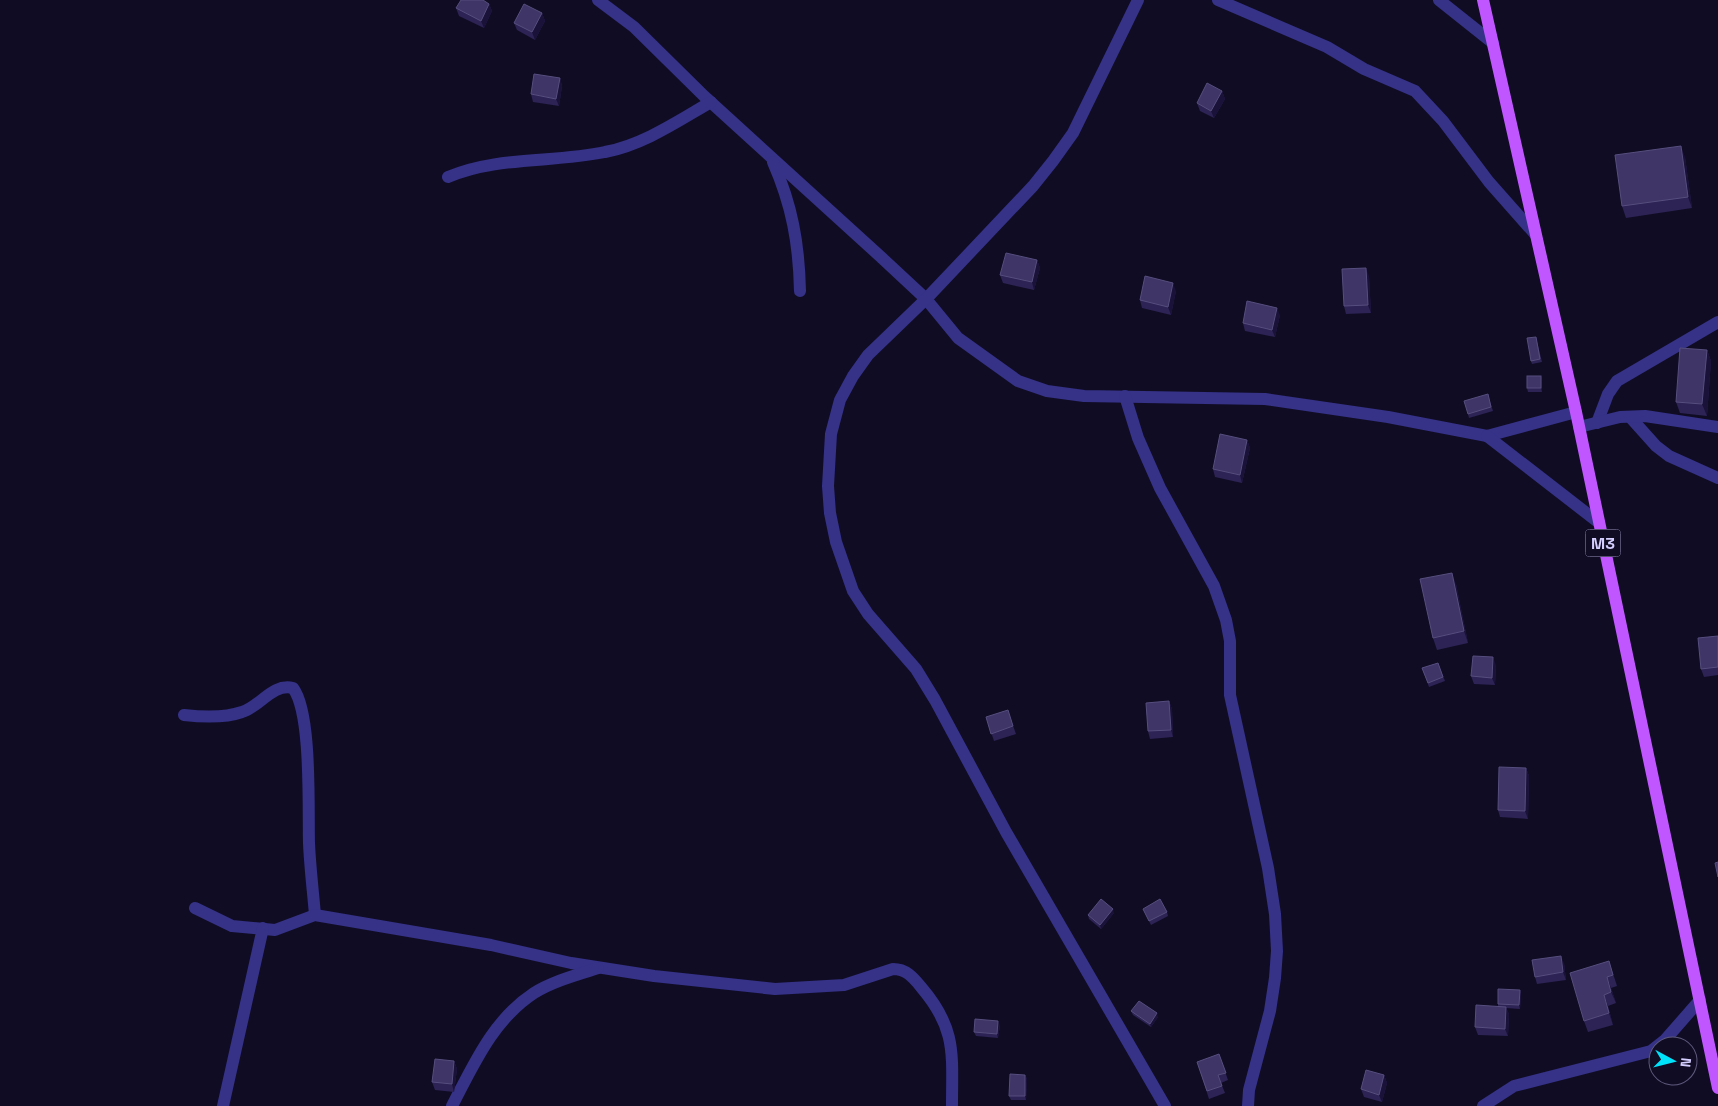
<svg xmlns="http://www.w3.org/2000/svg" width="1718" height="1106" font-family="'Space Grotesk',sans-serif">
  <rect width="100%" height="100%" fill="#100c24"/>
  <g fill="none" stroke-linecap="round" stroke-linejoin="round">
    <!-- street -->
    <g stroke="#353288" stroke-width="12">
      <path d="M598,0L634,27L704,96L882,258L926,299L958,338L1018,381L1047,391L1084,396L1265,399L1388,417L1487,436L1576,412"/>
      <path d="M1138,0L1073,133L1053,161L1033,186L926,299L868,355L853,376L840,400L831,434L828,486L830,513L836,542L853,591L868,614L916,669L935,700L1006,832L1165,1106"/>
      <path d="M1218,0L1327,47L1364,69L1415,91L1443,121L1489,182L1535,234"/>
      <path d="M1439,0L1493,43"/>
      <path d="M773,162C792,205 799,244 800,291"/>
      <path d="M448,177C497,156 553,163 605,152C643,145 678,121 711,102"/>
      <path d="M1125,396L1138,438L1160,488L1214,586L1226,620L1230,641V695L1268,868L1275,914L1277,951L1275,978L1270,1011L1249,1090L1248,1106"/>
      <path d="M1630,417L1656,446L1669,456L1718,478"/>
      <path d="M1597,423L1608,394L1617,381L1718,322"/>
      <path d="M1579,427L1620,417L1645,416L1718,427"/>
      <path d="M1487,436L1598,522"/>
      <path d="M184,715C202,717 225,718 242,712C260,707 272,683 293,688C312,713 308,809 309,843C310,867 313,891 315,915"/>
      <path d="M195,908L232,926L275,930L315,915L491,945L571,963L654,976L775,989L844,985L893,969C906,969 913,977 921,987C957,1029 952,1054 952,1106"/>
      <path d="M223,1106L263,928"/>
      <path d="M452,1106C474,1064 493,1020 534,993C553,981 577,975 598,968"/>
      <path d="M1483,1106L1514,1086L1651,1051L1665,1040L1700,1000"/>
    </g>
    <!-- primary -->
    <path stroke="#c056ff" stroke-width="12" d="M1483,0L1576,412L1718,1088"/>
  </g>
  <!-- wall -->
  <g fill="#2d2354">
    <path d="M489,4L492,11L484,28L459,16L456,8Z"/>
    <path d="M542,13L545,21L535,40L517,30L514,23Z"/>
    <path d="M560,78L562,86L559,106L533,102L531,94Z"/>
    <path d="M1222,91L1225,99L1214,118L1200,111L1197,103Z"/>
    <path d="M1685,157L1692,208L1626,218L1622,206Z"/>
    <path d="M1037,260L1040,268L1034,290L1003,283L1000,275Z"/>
    <path d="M1369,276L1371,313L1346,314L1344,306Z"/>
    <path d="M1176,291L1171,315L1142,308L1140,300Z"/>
    <path d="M1280,315L1275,337L1245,331L1243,323Z"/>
    <path d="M1536,337L1542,362L1532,364L1531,361Z"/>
    <path d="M1707,350L1711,361L1707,416L1680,413L1676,402Z"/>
    <path d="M1541,376L1542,380V392H1528L1527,388Z"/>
    <path d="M1489,398L1493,411L1469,418L1468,414Z"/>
    <path d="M1247,440L1250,448L1242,483L1215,477L1213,469Z"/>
    <path d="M1456,584L1468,643L1437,650L1433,638Z"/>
    <path d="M1718,636V675L1704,677L1701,669Z"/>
    <path d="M1438,663L1445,681L1429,687L1422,668Z"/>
    <path d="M1496,665L1495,685L1474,684L1471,676Z"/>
    <path d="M1169,701L1172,709L1173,737L1150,739L1148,731Z"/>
    <path d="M986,717H1010L1016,734L994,741Z"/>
    <path d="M1526,768L1529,776L1528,819L1500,817L1498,810Z"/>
    <path d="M1143,909L1167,912L1168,916L1151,925Z"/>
    <path d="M1114,913L1101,929L1089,919L1088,915Z"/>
    <path d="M1609,961L1617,986L1611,988L1616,1003L1608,1006L1613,1025L1588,1032L1584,1021Z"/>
    <path d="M1564,963L1566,980L1537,984L1535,977Z"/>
    <path d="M1520,990L1521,994L1520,1009L1506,1008L1509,1014L1508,1036L1478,1035L1475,1027L1498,1006V1004Z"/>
    <path d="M1131,1011L1158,1017L1151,1027L1133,1015Z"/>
    <path d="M1000,1025L998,1038L976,1036L974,1032Z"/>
    <path d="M1219,1054L1228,1080L1221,1083L1225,1093L1209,1099L1197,1062Z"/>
    <path d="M454,1061L457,1069L454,1092L435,1090L432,1082Z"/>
    <path d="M1025,1075L1027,1079L1026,1100H1011L1009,1096Z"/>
    <path d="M1384,1075L1387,1083L1382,1102L1364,1097L1361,1089Z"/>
  </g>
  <!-- shaded-wall -->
  <g fill="#1a1239">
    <path d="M489,4L492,11L484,28L481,21Z"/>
    <path d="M542,13L545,21L535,40L532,32Z"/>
    <path d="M560,78L562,86L559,106L556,99Z"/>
    <path d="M1222,91L1225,99L1214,118L1211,111Z"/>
    <path d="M1681,146L1685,157L1692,208L1688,197Z"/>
    <path d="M1037,260L1040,268L1034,290L1032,282Z"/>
    <path d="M1366,268L1369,276L1371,313L1368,305Z"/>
    <path d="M1173,283L1176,291L1171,315L1168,307Z"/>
    <path d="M1277,308L1280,315L1275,337L1272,330Z"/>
    <path d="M1707,350L1711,361L1707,416L1702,404Z"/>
    <path d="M1541,376L1542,380V392L1541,388Z"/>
    <path d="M1247,440L1250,448L1242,483L1240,475Z"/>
    <path d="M1452,573L1456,584L1468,643L1464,631Z"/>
    <path d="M1493,657L1496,665L1495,685L1492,678Z"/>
    <path d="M1169,701L1172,709L1173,737L1171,730Z"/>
    <path d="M1526,768L1529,776L1528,819L1525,811Z"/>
    <path d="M1113,909L1114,913L1101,929L1100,925Z"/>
    <path d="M1561,956L1564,963L1566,980L1563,972Z"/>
    <path d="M1607,977L1611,988L1616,1003L1611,992Z"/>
    <path d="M1520,990L1521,994L1520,1009L1519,1005Z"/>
    <path d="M1604,995L1608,1006L1613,1025L1609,1013Z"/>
    <path d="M1506,1007L1509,1014L1508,1036L1505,1029Z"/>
    <path d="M1157,1013L1158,1017L1151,1027L1150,1024Z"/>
    <path d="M998,1021L1000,1025L998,1038L997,1034Z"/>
    <path d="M454,1061L457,1069L454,1092L452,1084Z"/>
    <path d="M1025,1075L1027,1079L1026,1100L1025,1096Z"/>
    <path d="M1384,1075L1387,1083L1382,1102L1379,1095Z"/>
  </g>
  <!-- building -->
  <g fill="#3f3566" stroke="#564e7e">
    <path d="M461,0H483L489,4L481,21L456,8Z"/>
    <path d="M524,4L542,13L532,32L514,23Z"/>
    <path d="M534,74L560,78L556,99L531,94Z"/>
    <path d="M1207,83L1222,91L1211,111L1197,103Z"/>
    <path d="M1681,146L1688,197L1622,206L1615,155Z"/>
    <path d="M1006,253L1037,260L1032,282L1000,275Z"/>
    <path d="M1366,268L1368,305L1344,306L1342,269Z"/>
    <path d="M1145,276L1173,283L1168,307L1140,300Z"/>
    <path d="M1247,301L1277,308L1272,330L1243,323Z"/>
    <path d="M1536,337L1540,359L1531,361L1527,338Z"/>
    <path d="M1680,348L1707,350L1702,404L1676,402Z"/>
    <rect x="1527" y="376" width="14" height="12"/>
    <path d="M1488,394L1491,407L1468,414L1464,401Z"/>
    <path d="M1220,434L1247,440L1240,475L1213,469Z"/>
    <path d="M1452,573L1464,631L1433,638L1420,579Z"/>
    <path d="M1718,636V667L1701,669L1698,638Z"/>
    <path d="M1473,656L1493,657L1492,678L1471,676Z"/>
    <path d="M1438,663L1443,677L1428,683L1422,668Z"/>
    <path d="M1169,701L1171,730L1148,731L1146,703Z"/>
    <path d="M1008,710L1013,726L991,734L986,717Z"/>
    <path d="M1499,767L1526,768L1525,811L1498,810Z"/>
    <path d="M1718,862V877L1715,863Z"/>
    <path d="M1101,899L1113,909L1100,925L1088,915Z"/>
    <path d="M1160,899L1167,912L1149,921L1143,909Z"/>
    <path d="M1561,956L1563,972L1535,977L1532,960Z"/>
    <path d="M1609,961L1613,975L1607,977L1611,992L1604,995L1609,1013L1584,1021L1570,973Z"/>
    <path d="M1498,989L1520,990L1519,1005L1498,1004Z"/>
    <path d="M1139,1001L1157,1013L1150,1024L1131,1011Z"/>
    <path d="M1476,1005L1506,1007L1505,1029L1475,1027Z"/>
    <path d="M975,1019L998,1021L997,1034L974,1032Z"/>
    <path d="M1219,1054L1226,1073L1218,1075L1222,1086L1207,1091L1197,1062Z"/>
    <path d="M435,1059L454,1061L452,1084L432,1082Z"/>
    <path d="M1366,1070L1384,1075L1379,1095L1361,1089Z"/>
    <path d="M1010,1074L1025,1075V1096H1009Z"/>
  </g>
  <g text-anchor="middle" stroke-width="5" stroke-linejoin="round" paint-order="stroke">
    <!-- shield labels -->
    <rect fill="#100c24" stroke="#9a94bd" stroke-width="1" x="1585.5" y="529.5" width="35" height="27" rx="4"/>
    <g font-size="16" font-weight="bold" fill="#d5cfff">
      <text x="1603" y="549">M3</text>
    </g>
  </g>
  <!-- north arrow -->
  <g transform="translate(1673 1061) rotate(97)"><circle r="24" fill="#100c24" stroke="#5f5a7c"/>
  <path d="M0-4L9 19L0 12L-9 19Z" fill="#00e1fa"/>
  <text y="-8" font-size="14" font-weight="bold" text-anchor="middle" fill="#d5cfff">N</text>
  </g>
</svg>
